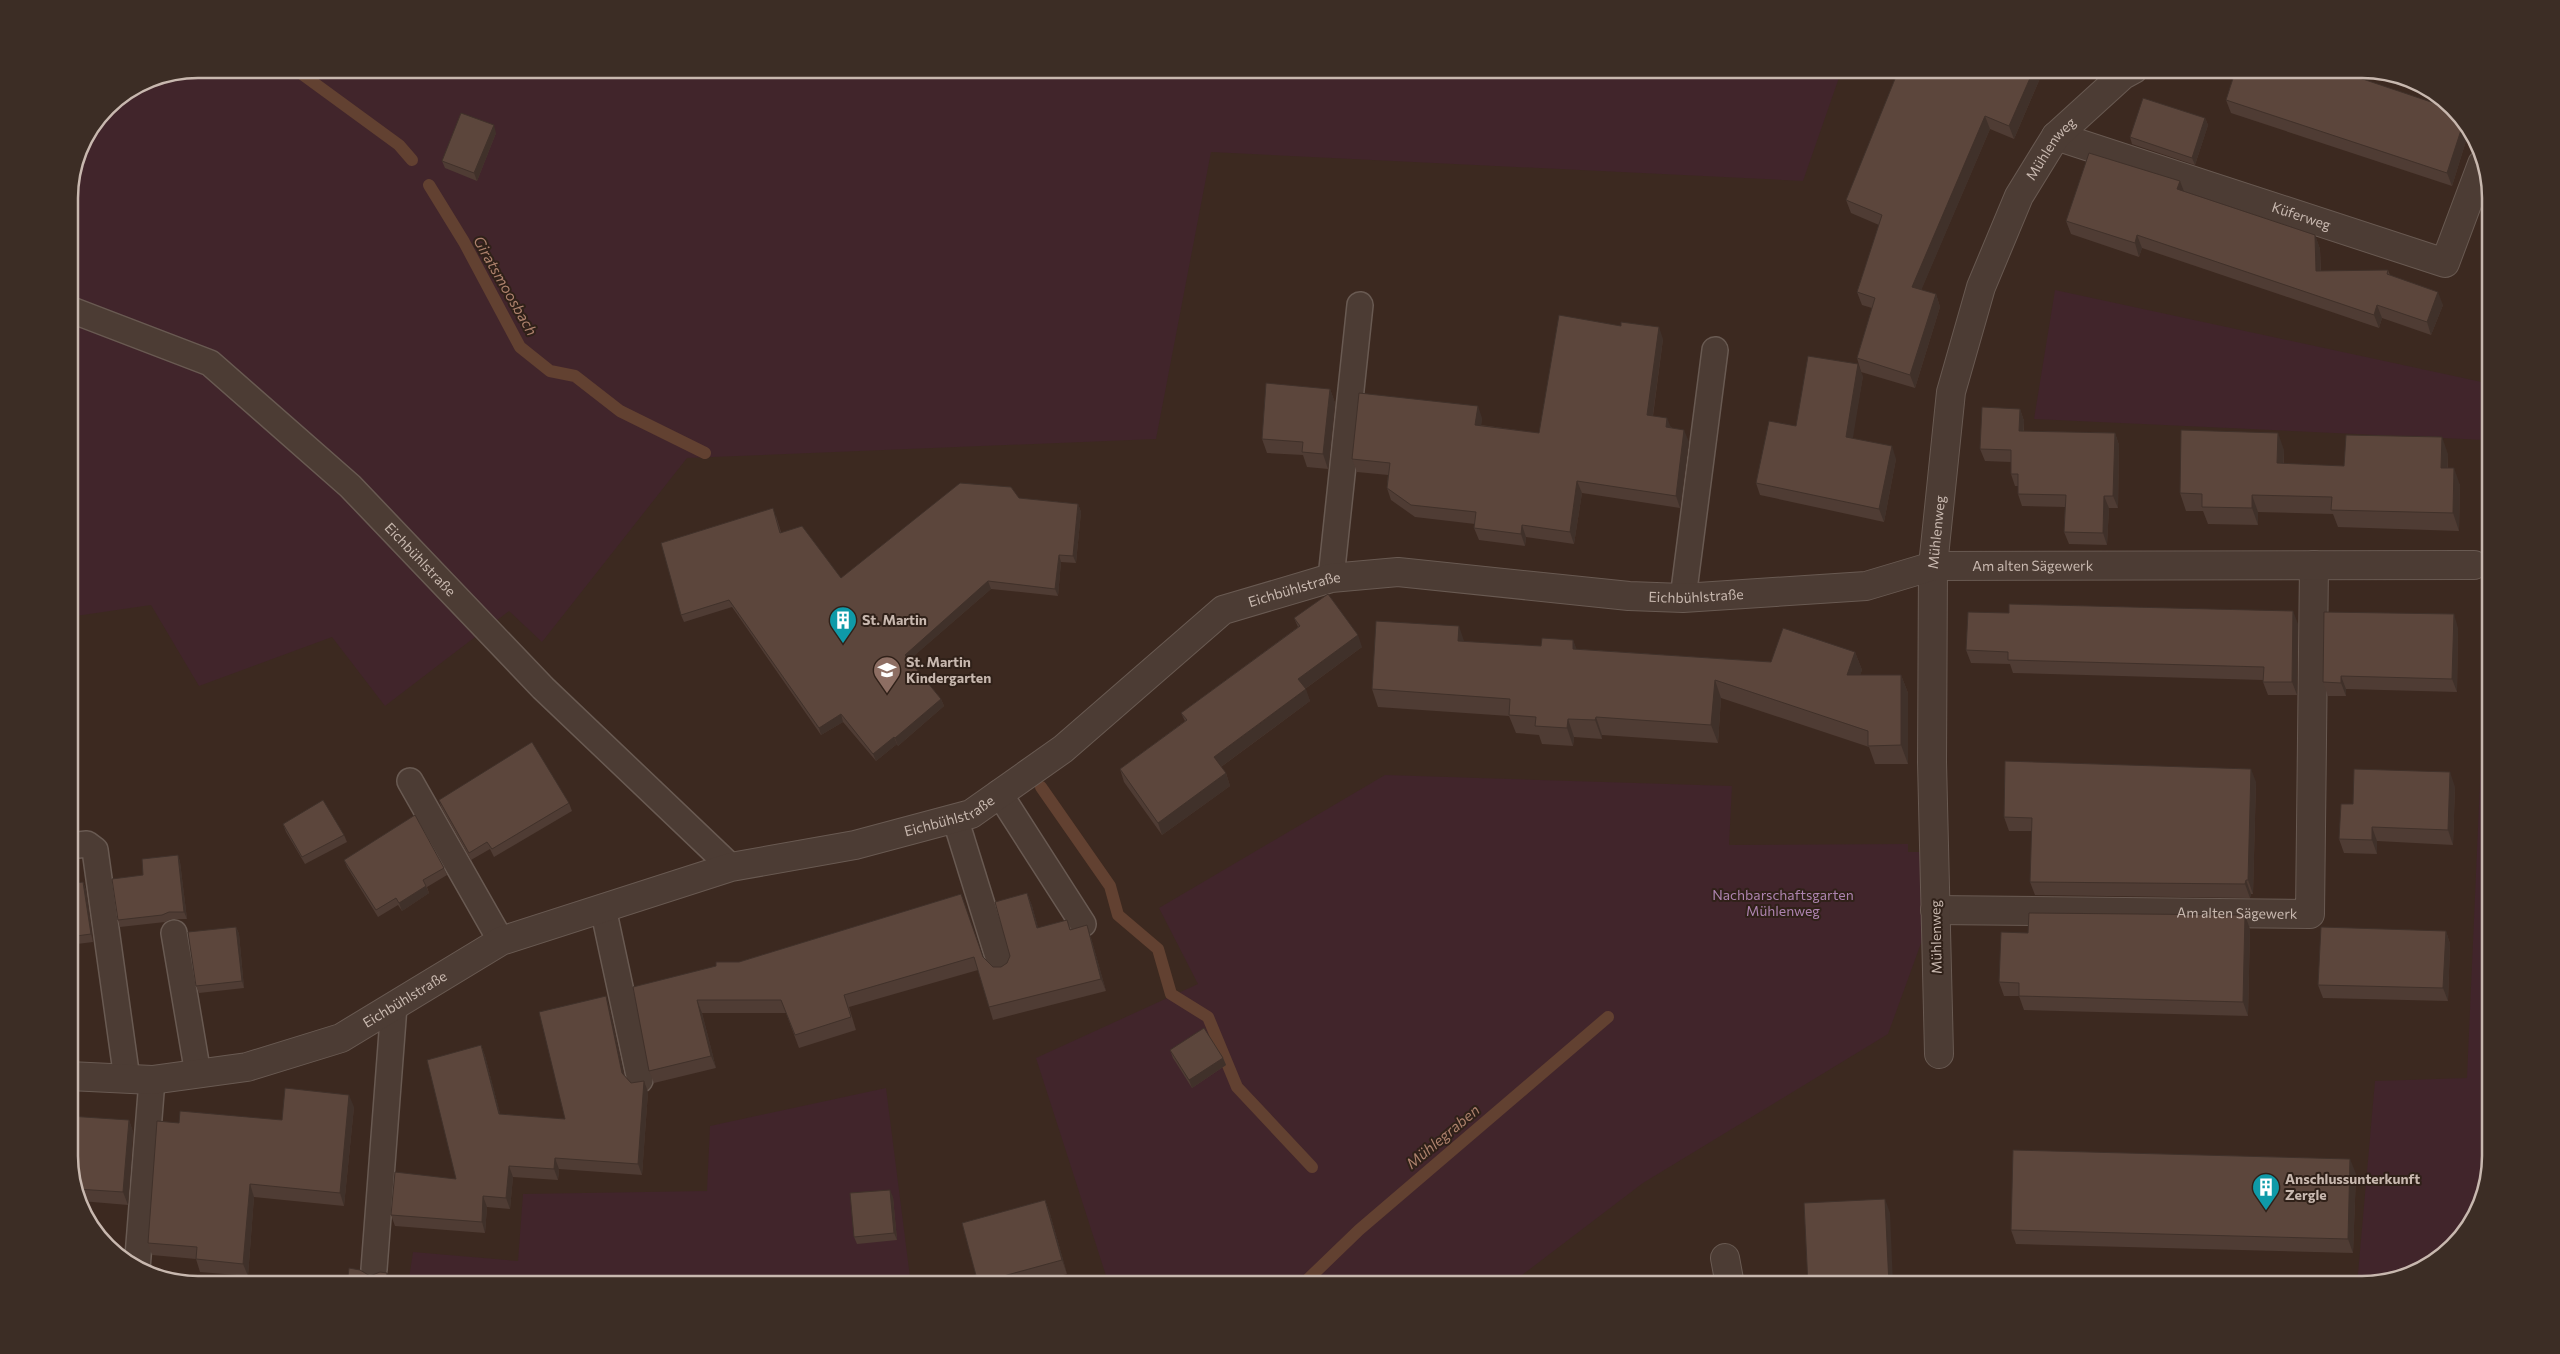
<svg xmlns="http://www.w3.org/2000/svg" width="2560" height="1354" font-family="Commissioner,sans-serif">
  <rect width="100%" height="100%" fill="#3c2920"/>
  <!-- green -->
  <g fill="#41252b">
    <path d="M197,69H1842L1803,181L1211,152L1156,439L687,458L542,642L509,611L385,706L332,637L199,686L151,605L69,617V189L79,148L107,106L148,78Z"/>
    <path d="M2055,290L2491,384V1157L2478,1214L2427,1268L2357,1285L2375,1081L2467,1078L2487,624L2484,440L2034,419Z"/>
    <path d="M1385,775L1732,786L1729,845L1908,844V852H1920L1924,935L1888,1034L1643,1183L1509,1285H1109L1036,1058L1198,984L1159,908Z"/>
    <path d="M886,1088L911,1285H408L413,1252L518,1261L523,1194L707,1191L710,1126Z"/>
  </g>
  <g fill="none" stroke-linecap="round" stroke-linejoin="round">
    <!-- stream -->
    <g stroke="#624131" stroke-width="12">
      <path d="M295,69L399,145L412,160"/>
      <path d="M429,185L464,242L520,347L550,371L575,376L620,411L705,453"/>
      <path d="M1041,787L1110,886L1118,915L1158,949L1171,994L1208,1017L1237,1087L1312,1167"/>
      <path d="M1302,1285L1359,1230L1608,1017"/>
    </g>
    <!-- service casing -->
    <g stroke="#695a52" stroke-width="28">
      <g id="service">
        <path id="s1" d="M69,309L210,363L350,486L543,688L731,867"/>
        <path d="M1331,578L1360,305"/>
        <path d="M1683,598L1715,350"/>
        <path d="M410,781L501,941"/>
        <path d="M999,793L1083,924"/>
        <path d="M955,818L1001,966"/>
        <path d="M69,846L87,844L95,850L127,1079"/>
        <path d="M603,908L640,1080"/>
        <path d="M174,933L198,1074"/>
        <path d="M137,1269L152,1080"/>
        <path d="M374,1269L394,1006"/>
      </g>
    </g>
    <!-- minor casing -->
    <g stroke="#695a52" stroke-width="30">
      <g id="minor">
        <path id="s2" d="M2056,136L2445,263L2482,164"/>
        <path id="s3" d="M1935,910L2310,914L2314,565"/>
        <path id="s4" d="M1939,1054L1932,762L1933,566L1951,392L1981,287L2019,196L2056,136L2123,75L2134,69"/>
        <path id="s5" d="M69,1076L152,1080L247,1067L341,1038L501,941L731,867L855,845L971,814L1063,749L1223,610L1331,578L1398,572L1629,596L1683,598L1866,586L1933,566L2474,565"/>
        <path d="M1725,1258L1730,1285"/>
      </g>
    </g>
    <!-- service -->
    <use href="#service" stroke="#4c3c34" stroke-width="25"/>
    <!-- minor -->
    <use href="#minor" stroke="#4c3c34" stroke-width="28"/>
  </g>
  <!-- wall -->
  <g fill="#4f3c34">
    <path d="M1951,69H2044L2014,139L1990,129L1921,290L1936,294L1940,307L1915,388L1861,372L1857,358L1872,308L1862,305L1857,292L1879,225L1851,213L1846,200L1948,77Z"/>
    <path d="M2226,100L2470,126V128L2452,186L2231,113Z"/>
    <path d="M2205,118L2208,125L2195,165L2132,144L2130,137Z"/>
    <path d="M496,133L477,181L445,168L442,161Z"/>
    <path d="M2184,191L2315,235L2320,249L2321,271L2388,270L2390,275L2443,305L2431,335L2382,318L2379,328L2142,248L2139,257L2071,234L2066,221Z"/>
    <path d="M2491,276V336H2485L2483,329Z"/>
    <path d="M1663,339L1653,416L1671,427L1689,442L1680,508L1582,493L1574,544L1526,537L1525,546L1479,540L1474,528L1475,524L1415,517L1391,500L1387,488L1388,475L1357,472L1352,459L1482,418L1481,425L1539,433Z"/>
    <path d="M1863,376L1852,438L1896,459L1884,522L1760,495L1756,483L1796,426Z"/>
    <path d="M1330,389L1335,403L1328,469L1307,467L1303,455L1267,453L1262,439Z"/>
    <path d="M2020,409L2024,421V431L2115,433L2119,445L2118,508H2109L2107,545L2069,544L2064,532L2065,507L2022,506L2018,494V486H2015L2011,474V462L1985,461L1980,449Z"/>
    <path d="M2284,450V464L2344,466L2448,454V468L2460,485L2459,531L2338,527L2333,514L2258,512V525L2208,524L2203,511H2186L2180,493Z"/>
    <path d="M1019,498L1078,504L1081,512L1076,563L1061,562L1058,596L991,589L909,660L941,699L944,706L898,746L897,744L876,761L843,722L821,735L732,607L684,622L681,615L776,516L781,532L841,578Z"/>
    <path d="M1294,618L1362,647L1305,689L1310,701L1221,767L1226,773L1230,786L1162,835L1124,782L1120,769L1185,721L1181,713L1298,627Z"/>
    <path d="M2298,624L2297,695H2268L2263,682V680L2013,673L2010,664L1971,663L1966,650Z"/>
    <path d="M2458,628L2457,692L2346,689V696H2328L2323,682Z"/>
    <path d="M1573,640L1576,649L1771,662L1855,652L1862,670L1860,675H1901L1908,693V764H1875L1869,747L1721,698L1718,743L1602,735V739L1574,737L1573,746L1542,744L1539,735L1516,733L1509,716L1378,707L1372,689L1464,642L1541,646Z"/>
    <path d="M2256,782L2253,894H2251L2250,898L2035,895L2030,882L2032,831H2009L2004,817Z"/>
    <path d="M2455,787L2453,845L2377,841V854L2344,853L2339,839L2353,804Z"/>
    <path d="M439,800L569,803L572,811L494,857L490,849L471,860L441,807Z"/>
    <path d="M283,824L344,835L347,842L305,864L286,832Z"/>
    <path d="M178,855L180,862L187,919H172L165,922L120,927L118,920L143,875Z"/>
    <path d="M344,860L444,868L447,875L427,887L429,893L402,911L398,905L378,917L347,867Z"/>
    <path d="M83,882L86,890L93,942L69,945V884Z"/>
    <path d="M1027,893L1032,906L1038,928L1067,920L1071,930L1091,938L1106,991L993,1020L978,970L849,1007L856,1030L799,1048L786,1013H702L716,1068L654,1083L649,1071L633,987L739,962L961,894L983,958L993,967H1001L1007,963L1010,956Z"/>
    <path d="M236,927L239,934L244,988L199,993L196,986Z"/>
    <path d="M2250,929L2248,1016L2024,1010L2019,996H2004L1999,982L2028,933Z"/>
    <path d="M2446,931L2450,944L2448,1001L2323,998L2318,985Z"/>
    <path d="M609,1006L624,1075L631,1083L648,1092L642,1175L559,1169L558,1180L513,1177L510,1209L487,1207L485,1233L395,1226L391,1215L456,1179L481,1045L485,1056L500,1114L565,1119Z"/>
    <path d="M1170,1050L1223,1058L1226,1065L1192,1088L1173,1058Z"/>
    <path d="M354,1107L344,1206L254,1197L248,1276L200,1272L196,1259L152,1255L148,1243L179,1123L282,1120Z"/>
    <path d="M129,1120L133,1132L128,1205L81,1201L69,1165Z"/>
    <path d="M2356,1174L2353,1253L2016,1244L2011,1230Z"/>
    <path d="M893,1197L897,1240L857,1244L854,1237Z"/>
    <path d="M1045,1200L1050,1214L1067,1274L1027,1285H979L962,1223Z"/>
  </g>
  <!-- shaded-wall -->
  <g fill="#40312a">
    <path d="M2034,69H2044L2014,139L2009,126Z"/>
    <path d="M1985,116L1990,129L1917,300L1912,287Z"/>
    <path d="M2205,118L2208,125L2195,165L2192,158Z"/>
    <path d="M2464,121L2470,126V128L2452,186L2447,173Z"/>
    <path d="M494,125L496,133L477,181L474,173Z"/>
    <path d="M2180,181L2185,194L2177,189Z"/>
    <path d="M2137,235L2142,248L2139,257L2135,243Z"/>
    <path d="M2315,235L2320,249L2321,284L2316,271Z"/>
    <path d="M2438,292L2443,305L2431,335L2427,322Z"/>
    <path d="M1936,294L1940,307L1915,388L1910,375Z"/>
    <path d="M2377,305L2382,318L2379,328L2374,315Z"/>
    <path d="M1659,327L1663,339L1651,428L1647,415Z"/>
    <path d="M1858,364L1863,376L1851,450L1846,437Z"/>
    <path d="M1330,389L1335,403L1328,469L1323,454Z"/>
    <path d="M1478,406L1482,418L1480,437L1475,425Z"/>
    <path d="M2020,409L2024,421L2023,443L2019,431Z"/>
    <path d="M1667,418L1672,430L1666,427Z"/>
    <path d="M1684,430L1689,442L1680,508L1676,496Z"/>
    <path d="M2115,433L2119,445L2118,508L2113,496Z"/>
    <path d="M2278,433L2284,450L2283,481L2277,463Z"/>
    <path d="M2442,437L2448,454L2447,486L2441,468Z"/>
    <path d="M1892,446L1896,459L1884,522L1879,509Z"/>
    <path d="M2454,468L2460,485L2459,531L2453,513Z"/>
    <path d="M1577,481L1582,493L1574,544L1570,532Z"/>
    <path d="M2252,495L2258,512V525L2252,508Z"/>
    <path d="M2104,496L2109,508L2107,545L2103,533Z"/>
    <path d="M1078,504L1081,512L1076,563L1073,556Z"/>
    <path d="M1522,525L1526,537L1525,546L1521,534Z"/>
    <path d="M1059,555L1061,562L1058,596L1055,589Z"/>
    <path d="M988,581L991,589L907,662L905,655Z"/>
    <path d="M2293,611L2298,624L2297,695L2292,682Z"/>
    <path d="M2454,614L2458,628L2457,692L2452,679Z"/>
    <path d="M1459,626L1465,644L1458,641Z"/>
    <path d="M1358,635L1362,647L1302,691L1298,679Z"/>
    <path d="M1573,640L1580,658L1573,649Z"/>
    <path d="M1855,652L1862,670L1854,693L1847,675Z"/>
    <path d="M1901,675L1908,693V764L1901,745Z"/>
    <path d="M2341,676L2346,689V696L2341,683Z"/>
    <path d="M1715,680L1721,698L1718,743L1711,725Z"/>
    <path d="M1306,689L1310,701L1218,769L1214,757Z"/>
    <path d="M941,699L944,706L898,746L895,738Z"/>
    <path d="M841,714L843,722L821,735L819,728Z"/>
    <path d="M1596,717L1602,735V739L1595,720Z"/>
    <path d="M1568,719L1574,737L1573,746L1567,728Z"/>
    <path d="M894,737L897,744L876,761L873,754Z"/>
    <path d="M2251,769L2256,782L2253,894L2248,880Z"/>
    <path d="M2450,772L2455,787L2453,845L2448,830Z"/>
    <path d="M1226,773L1230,786L1162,835L1158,823Z"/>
    <path d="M2372,827L2377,841V854L2372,840Z"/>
    <path d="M178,855L180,862L187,919L184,912Z"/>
    <path d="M2246,880L2251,894L2250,898L2245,884Z"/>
    <path d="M83,882L86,890L93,942L91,934Z"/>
    <path d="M426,886L429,893L402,911L399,903Z"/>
    <path d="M1027,893L1032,906L1042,941L1037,928Z"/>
    <path d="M2245,915L2250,929L2248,1016L2243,1002Z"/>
    <path d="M1087,925L1091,938L1106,991L1101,979Z"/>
    <path d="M236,927L239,934L244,988L242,981Z"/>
    <path d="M2446,931L2450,944L2448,1001L2443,988Z"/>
    <path d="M606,996L609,1006L626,1083L622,1073Z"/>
    <path d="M697,1000L702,1013L716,1068L711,1056Z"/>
    <path d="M481,1045L485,1056L503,1125L499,1114Z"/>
    <path d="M1223,1058L1226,1065L1192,1088L1189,1080Z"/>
    <path d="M644,1081L648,1092L642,1175L638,1164Z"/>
    <path d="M349,1095L354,1107L344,1206L340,1193Z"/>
    <path d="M129,1120L133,1132L128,1205L123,1192Z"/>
    <path d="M555,1158L559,1169L558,1180L554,1169Z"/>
    <path d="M2350,1159L2356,1174L2353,1253L2348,1239Z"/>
    <path d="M509,1166L513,1177L510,1209L506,1198Z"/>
    <path d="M250,1184L254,1197L248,1276L243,1264Z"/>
    <path d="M890,1190L893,1197L897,1240L894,1233Z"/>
    <path d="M483,1196L487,1207L485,1233L482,1222Z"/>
    <path d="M1885,1199L1890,1213L1893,1285H1889Z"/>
    <path d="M1045,1200L1050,1214L1067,1274L1062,1260Z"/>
    <path d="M387,1273L389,1280V1285H385Z"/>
  </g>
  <!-- building -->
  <g fill="#5c463c" stroke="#40312a">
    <path d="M1899,69H1928L1948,77L1951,69H2034L2009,126L1985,116L1912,287L1936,294L1910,375L1857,358L1875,298L1857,292L1882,215L1846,200Z"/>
    <path d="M2236,69H2333L2449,108L2464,121L2447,173L2226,100Z"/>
    <path d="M2143,98L2205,118L2192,158L2130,137Z"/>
    <path d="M461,113L494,125L474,173L442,161Z"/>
    <path d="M2089,153L2180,181L2177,189L2315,235L2316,271L2388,270L2387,274L2438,292L2427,322L2377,305L2374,315L2137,235L2135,243L2066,221Z"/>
    <rect x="2483" y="276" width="8" height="53"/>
    <path d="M1559,315L1621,326V322L1659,327L1647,415L1667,418L1666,427L1684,430L1676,496L1577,481L1570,532L1522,525L1521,534L1474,528L1476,512L1411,505L1387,488L1390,463L1352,459L1359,393L1478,406L1475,425L1539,433Z"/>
    <path d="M1808,356L1858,364L1846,437L1892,446L1879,509L1756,483L1769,421L1796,426Z"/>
    <path d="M1266,383L1330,389L1323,454L1302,452L1303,442L1262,439Z"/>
    <path d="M1982,407L2020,409L2019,431L2115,433L2113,496H2104L2103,533L2064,532L2066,495L2018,494V474H2011V450L1980,449Z"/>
    <path d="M2181,430L2278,433L2277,463L2344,466L2346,435L2442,437L2441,468H2454L2453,513L2331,510L2332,497L2252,495V508L2202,507V494L2180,493Z"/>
    <path d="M960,483L1011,487L1019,498L1078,504L1073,556L1059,555L1055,589L988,581L905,655L941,699L895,738L894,737L873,754L841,714L819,728L729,600L681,615L661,543L773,508L780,533L802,526L841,578Z"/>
    <path d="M1328,594L1358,635L1298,679L1306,689L1214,757L1226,773L1158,823L1120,769L1187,720L1181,713L1300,626L1294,618Z"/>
    <path d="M2009,604L2293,611L2292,682H2263L2264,667L2008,660V652L1966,650L1968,612L2009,613Z"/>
    <path d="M2324,612L2454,614L2452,679L2341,676V683L2323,682Z"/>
    <path d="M1376,621L1459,626L1458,641L1541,646L1542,638L1573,640V649L1771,662L1783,628L1855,652L1847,675H1901V745L1868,746V731L1715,680L1711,725L1596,717L1595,720L1568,719L1567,728L1535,726L1536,717L1509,715L1510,699L1372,689Z"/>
    <path d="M532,742L569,803L492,849L487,842L469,853L439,800Z"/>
    <path d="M2005,761L2251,769L2248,880H2246L2245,884L2030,882L2032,818L2004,817Z"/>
    <path d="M2354,769L2450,772L2448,830L2372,827V840L2339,839L2341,804H2353Z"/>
    <path d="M323,800L344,835L302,857L283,824Z"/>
    <path d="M415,815L444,868L423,880L426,886L399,903L396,898L376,910L344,860Z"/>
    <path d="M178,855L184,912H169L162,915L118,920L112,879L143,875L142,859Z"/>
    <path d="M83,882L91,934L69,937V884Z"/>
    <path d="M1027,893L1037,928L1067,920L1070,930L1087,925L1101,979L989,1007L974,957L844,995L851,1017L795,1035L781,1000H697L711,1056L649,1071L633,987L716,966V962H739L961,894L983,957L993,967H1001L1007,963L1010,956L995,902Z"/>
    <path d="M2029,913L2245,915L2243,1002L2019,996V983L1999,982L2001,932L2028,933Z"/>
    <path d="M236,927L242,981L196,986L188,932Z"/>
    <path d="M2321,927L2446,931L2443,988L2318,985Z"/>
    <path d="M606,996L622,1073L631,1083L644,1081L638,1164L555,1158L554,1169L509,1166L506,1198L483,1196L482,1222L391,1215L395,1172L456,1179L427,1060L481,1045L499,1114L565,1119L539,1012Z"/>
    <path d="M1204,1028L1223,1058L1189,1080L1170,1050Z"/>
    <path d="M285,1088L349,1095L340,1193L250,1184L243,1264L196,1259L197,1247L148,1243L157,1121L179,1123L180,1111L282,1120Z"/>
    <path d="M69,1116L129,1120L123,1192L77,1189L69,1165Z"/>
    <path d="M2013,1150L2350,1159L2348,1239L2011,1230Z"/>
    <path d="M890,1190L894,1233L854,1237L850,1193Z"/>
    <path d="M1885,1199L1889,1285H1808L1804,1203Z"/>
    <path d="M1045,1200L1062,1260L978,1283L962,1223Z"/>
    <path d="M349,1268L360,1270L370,1276L380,1272L387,1273L385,1285H347Z"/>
  </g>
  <!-- icons -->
  <defs>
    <g id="building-pin" transform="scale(1.4375)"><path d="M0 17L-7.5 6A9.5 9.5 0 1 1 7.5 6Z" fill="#0f9aa8" stroke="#302119"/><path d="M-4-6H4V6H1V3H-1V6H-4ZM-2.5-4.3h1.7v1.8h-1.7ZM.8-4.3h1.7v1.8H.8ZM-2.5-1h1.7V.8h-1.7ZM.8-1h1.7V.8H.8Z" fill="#fff"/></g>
    <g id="school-pin" transform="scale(1.4375)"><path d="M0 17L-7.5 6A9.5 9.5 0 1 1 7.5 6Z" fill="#8d6e63" stroke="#302119"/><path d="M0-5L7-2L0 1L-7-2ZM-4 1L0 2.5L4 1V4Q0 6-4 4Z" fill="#fff"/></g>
  </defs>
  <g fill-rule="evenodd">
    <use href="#building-pin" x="843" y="620"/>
    <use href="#school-pin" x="887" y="670"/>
    <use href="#building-pin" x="2266" y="1187"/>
  </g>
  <g text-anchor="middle" stroke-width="4" stroke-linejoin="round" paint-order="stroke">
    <!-- street labels -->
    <g font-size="14" fill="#c8b8af" stroke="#302119">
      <text dy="5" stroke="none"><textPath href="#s4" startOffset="928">Mühlenweg</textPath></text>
      <text dy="5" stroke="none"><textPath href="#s2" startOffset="258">Küferweg</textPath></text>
      <text dy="5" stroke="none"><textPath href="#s4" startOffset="522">Mühlenweg</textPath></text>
      <text dy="5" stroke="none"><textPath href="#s1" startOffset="439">Eichbühlstraße</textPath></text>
      <text dy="5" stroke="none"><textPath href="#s5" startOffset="2096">Am alten Sägewerk</textPath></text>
      <text dy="5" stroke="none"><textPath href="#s5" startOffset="1351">Eichbühlstraße</textPath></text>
      <text dy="5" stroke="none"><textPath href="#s5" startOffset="1756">Eichbühlstraße</textPath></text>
      <text dy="5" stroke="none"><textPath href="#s5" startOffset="931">Eichbühlstraße</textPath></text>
      <text dy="5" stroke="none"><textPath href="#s3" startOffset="302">Am alten Sägewerk</textPath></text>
      <text transform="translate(1936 937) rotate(-91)" y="5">Mühlenweg</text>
      <text dy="5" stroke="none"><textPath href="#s5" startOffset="352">Eichbühlstraße</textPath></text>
    </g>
    <!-- poi labels -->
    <g font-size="14" font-weight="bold" fill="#c8b8af" stroke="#302119" text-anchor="start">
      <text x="862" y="625">St. Martin</text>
      <text x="906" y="667">St. Martin<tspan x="906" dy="16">Kindergarten</tspan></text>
      <text x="2285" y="1184">Anschlussunterkunft<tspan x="2285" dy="16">Zergle</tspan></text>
    </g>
    <!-- park labels -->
    <g font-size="14" fill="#ad83af" stroke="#302119">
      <text x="1783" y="900">Nachbarschaftsgarten<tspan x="1783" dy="16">Mühlenweg</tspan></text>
    </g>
    <!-- water labels -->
    <g font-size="15" font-style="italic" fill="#ae826d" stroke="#302119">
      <text transform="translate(505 286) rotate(60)" y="5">Giratsmoosbach</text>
      <text transform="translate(1443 1137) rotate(-40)" y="5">Mühlegraben</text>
    </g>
  </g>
  <!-- crop -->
  <path d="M0 0H2560V1354H0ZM198 78H2362A120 120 0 0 1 2482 198V1156A120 120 0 0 1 2362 1276H198A120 120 0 0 1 78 1156V198A120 120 0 0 1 198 78Z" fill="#3c2d25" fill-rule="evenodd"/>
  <path fill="none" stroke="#c8b8af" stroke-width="2.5" d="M198 78H2362A120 120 0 0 1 2482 198V1156A120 120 0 0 1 2362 1276H198A120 120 0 0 1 78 1156V198A120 120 0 0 1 198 78Z"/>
</svg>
